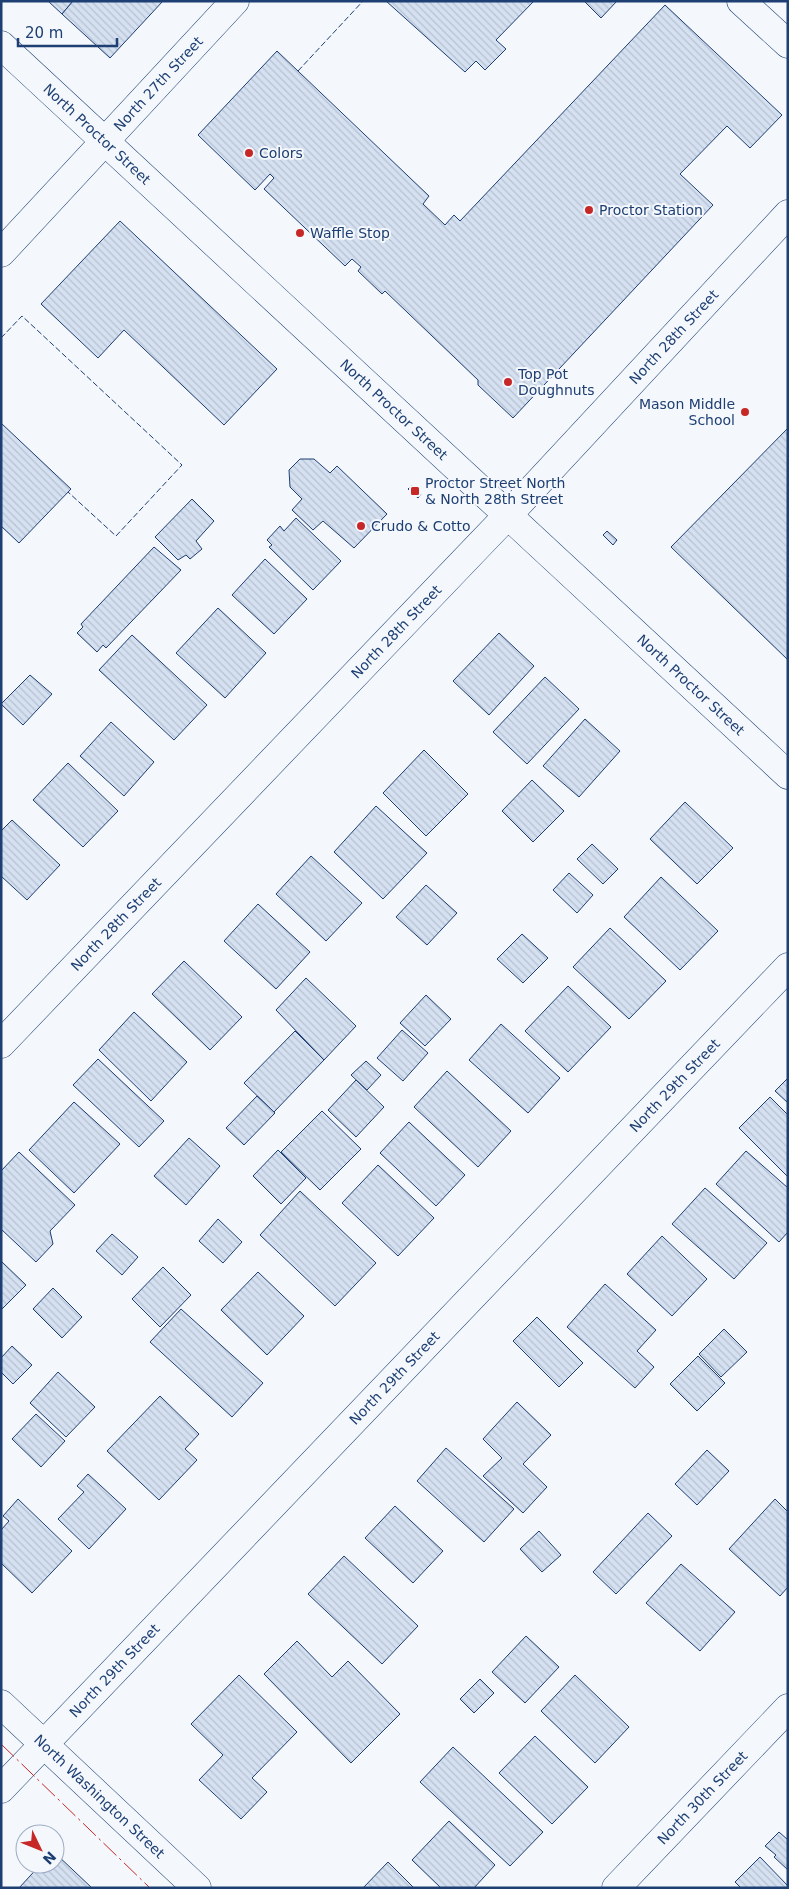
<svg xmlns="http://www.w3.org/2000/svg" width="789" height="1889" font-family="'DejaVu Sans',sans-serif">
  <defs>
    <pattern id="building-back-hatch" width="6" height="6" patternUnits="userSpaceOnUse" patternTransform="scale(1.25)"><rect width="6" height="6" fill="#d5e0f0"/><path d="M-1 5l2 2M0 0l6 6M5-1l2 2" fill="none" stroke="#b6c1d1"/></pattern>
  </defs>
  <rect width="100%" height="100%" fill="#f4f7fb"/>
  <!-- building -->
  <g fill="url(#building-back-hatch)" stroke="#1d3f73">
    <path d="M48,1H73L62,14Z"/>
    <path d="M73,1H163L110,58L62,14Z"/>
    <path d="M386,1H534L496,40L506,49L485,70L476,61L465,72Z"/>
    <path d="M584,1H617L601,18Z"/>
    <path d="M665,5L782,115L750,148L727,126L680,174L713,205L513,418L478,385V380L385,291L382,294L358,271L361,267L352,259L345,266L264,189L274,178L270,174L255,190L198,135L277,51L429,196L423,204L445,225L454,215L460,221Z"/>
    <path d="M120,221L277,369L224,425L124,330L98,358L41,304Z"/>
    <path d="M1,423L71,489L19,543L1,526Z"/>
    <path d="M788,428V660L671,547Z"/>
    <path d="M300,459H314L330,473L337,466L387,514L354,548L323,521L313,530L292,510L302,499L290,487L289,470Z"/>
    <path d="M412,485L421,494L418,498L408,489Z"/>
    <path d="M192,499L214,521L196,541L202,549L190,559L186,555L178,560L155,537Z"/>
    <path d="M296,518L341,561L313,590L269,547L272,545L267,540L280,526L284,531Z"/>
    <path d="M607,531L617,540L613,545L603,535Z"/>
    <path d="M154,547L181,570L106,648L103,645L97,652L77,633L83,627L81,624Z"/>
    <path d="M265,559L307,599L274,634L232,595Z"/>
    <path d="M218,608L266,653L225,698L176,653Z"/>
    <path d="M499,633L534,666L489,715L453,681Z"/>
    <path d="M132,635L207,705L174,740L99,670Z"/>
    <path d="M30,675L52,694L23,725L1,704Z"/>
    <path d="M545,677L579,709L527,764L493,732Z"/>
    <path d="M585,719L620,751L579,797L543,766Z"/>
    <path d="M111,722L154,762L124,796L80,756Z"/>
    <path d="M424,750L468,794L426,836L383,793Z"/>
    <path d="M68,763L118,811L83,847L33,800Z"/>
    <path d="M532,780L564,811L533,842L502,811Z"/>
    <path d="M685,802L733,848L697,884L650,839Z"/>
    <path d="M376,806L427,853L383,899L334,852Z"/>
    <path d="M12,820L60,865L27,900L1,876V831Z"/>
    <path d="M592,844L618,869L603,884L577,859Z"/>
    <path d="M311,856L362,903L326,941L276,894Z"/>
    <path d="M569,873L593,895L577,913L553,890Z"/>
    <path d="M661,877L718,931L680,970L624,917Z"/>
    <path d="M426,885L457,913L427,945L396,917Z"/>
    <path d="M258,904L310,952L276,989L224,941Z"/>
    <path d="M610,928L666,981L629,1019L573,967Z"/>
    <path d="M522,934L548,958L523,983L497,959Z"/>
    <path d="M184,961L242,1017L210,1050L152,994Z"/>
    <path d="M306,978L356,1026L324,1060L276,1010Z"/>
    <path d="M568,986L611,1027L568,1072L525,1031Z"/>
    <path d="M426,995L451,1019L425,1046L400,1023Z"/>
    <path d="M134,1012L187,1062L151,1101L99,1050Z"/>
    <path d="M501,1024L560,1078L528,1113L469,1060Z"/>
    <path d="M402,1030L428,1053L403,1081L377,1058Z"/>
    <path d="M295,1031L324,1060L274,1112L244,1083Z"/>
    <path d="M98,1059L164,1121L139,1147L73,1085Z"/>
    <path d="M366,1061L381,1075L367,1090L351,1075Z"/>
    <path d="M447,1071L511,1131L478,1167L414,1107Z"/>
    <path d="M788,1078V1103L775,1091Z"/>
    <path d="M356,1080L384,1107L356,1137L328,1110Z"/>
    <path d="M257,1096L275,1113L244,1145L226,1128Z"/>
    <path d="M770,1097L788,1115V1177L739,1128Z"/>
    <path d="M74,1102L120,1144L74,1193L29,1150Z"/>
    <path d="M322,1111L361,1149L320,1190L281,1152Z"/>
    <path d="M409,1122L465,1175L436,1206L380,1153Z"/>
    <path d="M189,1138L220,1166L186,1205L154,1176Z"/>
    <path d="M278,1150L306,1178L281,1204L253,1176Z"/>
    <path d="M746,1151L788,1188V1232L779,1242L716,1184Z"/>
    <path d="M19,1152L75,1205L50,1231L53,1244L36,1262L1,1229V1171Z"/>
    <path d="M378,1165L434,1218L398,1256L342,1203Z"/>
    <path d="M705,1188L767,1243L734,1279L672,1224Z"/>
    <path d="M300,1191L376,1263L335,1306L260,1235Z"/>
    <path d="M218,1219L242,1242L223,1263L199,1241Z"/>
    <path d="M112,1234L138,1257L122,1275L96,1251Z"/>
    <path d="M662,1236L707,1279L672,1316L627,1274Z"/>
    <path d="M1,1261L26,1285L1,1310Z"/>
    <path d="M163,1267L191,1295L160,1327L132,1299Z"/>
    <path d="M258,1272L304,1316L267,1355L221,1310Z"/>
    <path d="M605,1284L656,1330L637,1351L654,1367L635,1388L567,1327Z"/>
    <path d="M53,1288L82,1317L62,1338L33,1309Z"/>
    <path d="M181,1309L263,1383L232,1417L150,1342Z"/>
    <path d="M537,1317L583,1363L559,1387L513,1341Z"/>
    <path d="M724,1329L747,1352L721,1377L699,1354Z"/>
    <path d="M12,1346L32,1365L13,1384L1,1372V1358Z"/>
    <path d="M698,1356L725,1383L697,1411L670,1384Z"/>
    <path d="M58,1372L95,1407L66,1437L30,1403Z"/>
    <path d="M160,1396L199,1434L185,1449L197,1460L159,1500L107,1451Z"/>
    <path d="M517,1402L551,1435L523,1464L547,1487L523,1513L483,1476L502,1458L483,1439Z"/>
    <path d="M36,1414L65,1441L41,1467L12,1439Z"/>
    <path d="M446,1448L514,1509L484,1542L417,1481Z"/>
    <path d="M707,1450L729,1471L697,1505L675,1484Z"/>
    <path d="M88,1474L126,1509L89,1549L58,1519L84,1492L77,1486Z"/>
    <path d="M18,1499L72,1551L32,1593L1,1563V1530L9,1521L3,1516Z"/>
    <path d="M775,1499L788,1512V1587L780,1596L729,1549Z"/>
    <path d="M395,1506L443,1551L413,1583L365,1538Z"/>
    <path d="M648,1513L672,1536L616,1594L593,1572Z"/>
    <path d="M539,1531L561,1555L542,1572L520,1549Z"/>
    <path d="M344,1556L418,1626L382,1664L308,1594Z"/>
    <path d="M681,1564L735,1612L700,1651L646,1603Z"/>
    <path d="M526,1636L559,1667L525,1703L492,1672Z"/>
    <path d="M297,1641L332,1677L348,1661L400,1714L351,1763L264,1674Z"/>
    <path d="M239,1675L297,1732L252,1778L267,1792L241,1819L199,1780L223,1755L191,1724Z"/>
    <path d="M575,1675L629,1727L595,1763L541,1711Z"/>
    <path d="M480,1679L494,1693L474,1713L460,1699Z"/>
    <path d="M535,1736L588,1787L552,1824L499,1773Z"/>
    <path d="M453,1747L543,1832L510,1866L420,1782Z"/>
    <path d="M449,1821L495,1865L474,1888H441L412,1860Z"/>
    <path d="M779,1832L788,1840V1870L774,1857L776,1855L765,1846Z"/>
    <path d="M55,1853L92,1888H19L41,1864H55Z"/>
    <path d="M760,1857L788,1886V1888H741L735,1882Z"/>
    <path d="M388,1862L414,1888H363Z"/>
  </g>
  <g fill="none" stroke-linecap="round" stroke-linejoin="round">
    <!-- street casing -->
    <g stroke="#1d3f73" stroke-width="29">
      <g id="street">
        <path d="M741,1L788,44"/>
        <path id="s1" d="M1,253L235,1"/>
        <path id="s2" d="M1,1044L508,515L788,214"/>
        <path id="s3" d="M1,1704L197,1888"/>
        <path id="s4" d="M1,1789L788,967"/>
      </g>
    </g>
    <!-- secondary casing -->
    <g stroke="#1d3f73" stroke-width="29">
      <g id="secondary">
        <path id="s5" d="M1,45L788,775"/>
        <path id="s6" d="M616,1888L788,1708"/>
      </g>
    </g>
    <!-- street -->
    <use href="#street" stroke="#f4f7fb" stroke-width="28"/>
    <!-- secondary -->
    <use href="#secondary" stroke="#f4f7fb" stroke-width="28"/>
    <!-- fence -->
    <g stroke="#1d3f73" stroke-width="1" stroke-dasharray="6 2.5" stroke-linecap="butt">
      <path d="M298,71L363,1"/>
      <path d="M1,338L22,316L182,465L116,536L68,492"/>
    </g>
    <!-- power -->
    <path stroke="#c62828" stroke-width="1" stroke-dasharray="18 4 2.5 4" stroke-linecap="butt" d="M1,1744L150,1888"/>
  </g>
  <!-- markers -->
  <g fill="#c62828" stroke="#f4f7fb" stroke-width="2">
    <circle cx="249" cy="153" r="5"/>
    <circle cx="589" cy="210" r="5"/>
    <circle cx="300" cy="233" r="5"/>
    <circle cx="508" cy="382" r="5"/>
    <circle cx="745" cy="412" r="5"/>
    <rect x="410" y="486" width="10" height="10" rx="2.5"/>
    <circle cx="361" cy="526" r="5"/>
  </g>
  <g text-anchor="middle" stroke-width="4" stroke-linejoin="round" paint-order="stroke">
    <!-- street labels -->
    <g font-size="14" fill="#1d3f73" stroke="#f4f7fb">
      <text dy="5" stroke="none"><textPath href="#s1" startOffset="231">North 27th Street</textPath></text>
      <text dy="5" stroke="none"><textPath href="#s5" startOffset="131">North Proctor Street</textPath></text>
      <text dy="5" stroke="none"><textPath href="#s2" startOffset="976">North 28th Street</textPath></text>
      <text dy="5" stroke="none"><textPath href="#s5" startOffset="536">North Proctor Street</textPath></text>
      <text dy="5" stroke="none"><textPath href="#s2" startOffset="571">North 28th Street</textPath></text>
      <text dy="5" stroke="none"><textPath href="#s5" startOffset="941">North Proctor Street</textPath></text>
      <text dy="5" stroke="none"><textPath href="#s2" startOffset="166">North 28th Street</textPath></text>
      <text dy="5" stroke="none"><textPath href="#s4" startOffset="974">North 29th Street</textPath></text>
      <text dy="5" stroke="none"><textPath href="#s4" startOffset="569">North 29th Street</textPath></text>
      <text dy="5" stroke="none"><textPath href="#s4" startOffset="164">North 29th Street</textPath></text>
      <text dy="5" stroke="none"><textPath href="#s3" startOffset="135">North Washington Street</textPath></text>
      <text dy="5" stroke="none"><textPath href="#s6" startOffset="125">North 30th Street</textPath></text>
    </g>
    <!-- poi labels -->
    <g font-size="14" fill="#1d3f73" stroke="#f4f7fb" text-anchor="start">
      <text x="259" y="158">Colors</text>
      <text x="599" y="215">Proctor Station</text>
      <text x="310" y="238">Waffle Stop</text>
      <text x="518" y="379">Top Pot<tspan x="518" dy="16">Doughnuts</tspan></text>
      <text x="735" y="409" text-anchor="end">Mason Middle<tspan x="735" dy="16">School</tspan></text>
      <text x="425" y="488">Proctor Street North<tspan x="425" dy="16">&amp; North 28th Street</tspan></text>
      <text x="371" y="531">Crudo &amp; Cotto</text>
    </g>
  </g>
  <!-- border -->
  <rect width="789" height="1889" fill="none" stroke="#1d3f73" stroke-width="5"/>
  <!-- north arrow -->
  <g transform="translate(40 1849) rotate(133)"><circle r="24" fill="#f4f7fb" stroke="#9eadc5"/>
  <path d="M0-4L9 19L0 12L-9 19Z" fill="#c62828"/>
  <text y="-8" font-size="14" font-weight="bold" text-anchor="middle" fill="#1d3f73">N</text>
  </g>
  <!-- scale -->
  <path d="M18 38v8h99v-8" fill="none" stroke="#1d3f73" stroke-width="2.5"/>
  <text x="25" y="38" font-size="15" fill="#1d3f73" stroke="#f4f7fb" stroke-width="4" paint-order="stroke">20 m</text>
</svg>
